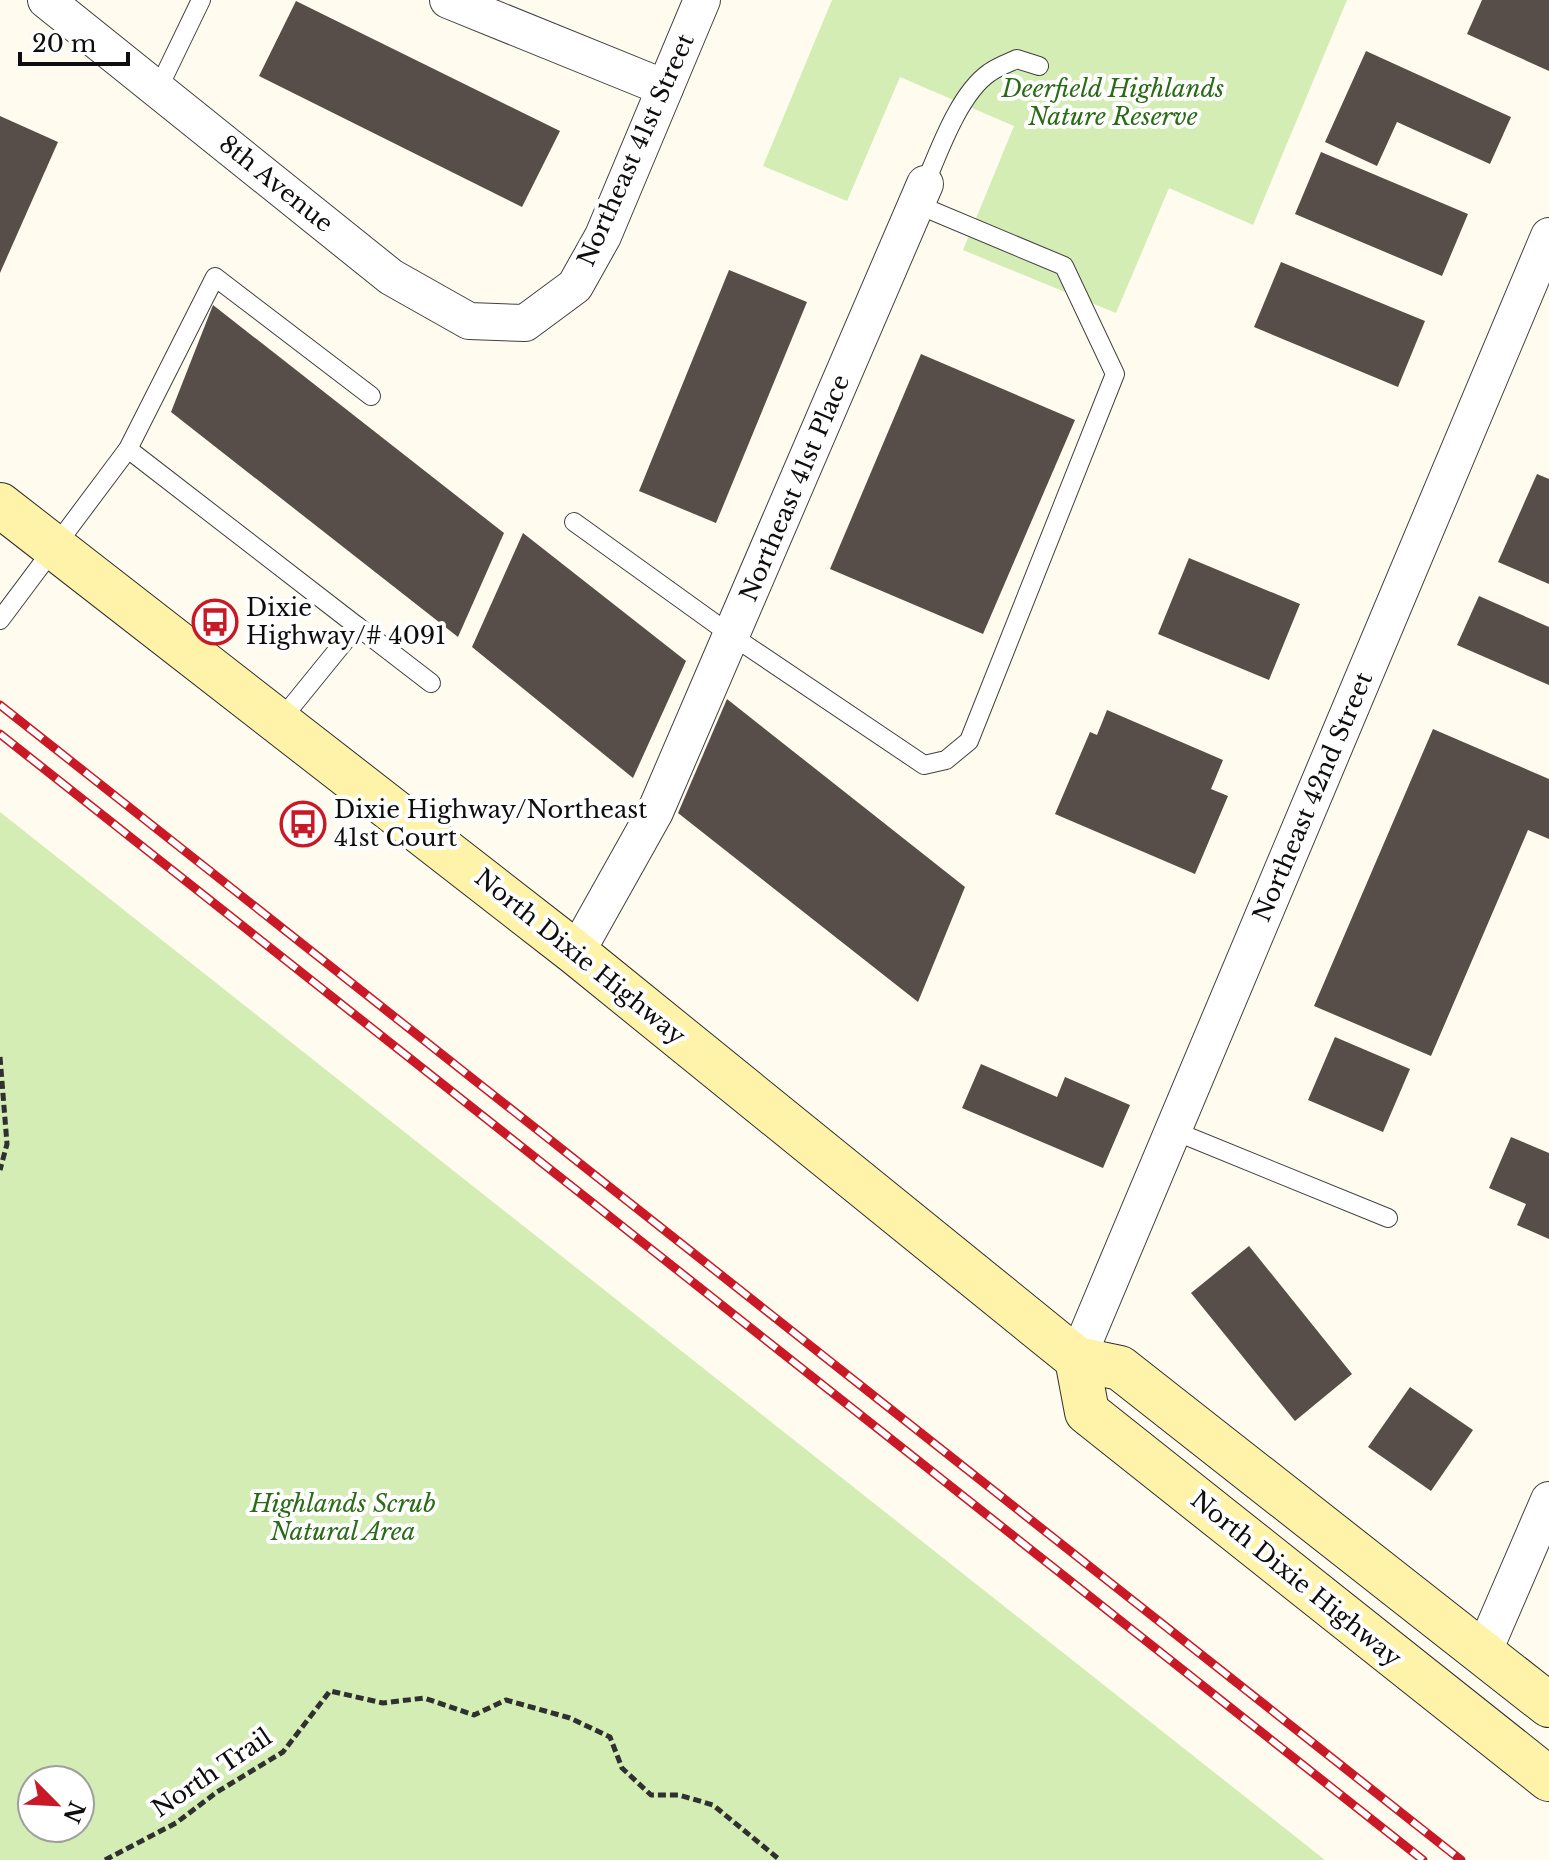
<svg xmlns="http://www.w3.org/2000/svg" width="1549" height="1860" font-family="'Libre Baskerville',serif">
  <rect width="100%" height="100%" fill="#fffbee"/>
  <!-- green -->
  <g fill="#d3edb4" fill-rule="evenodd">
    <path d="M832,0H1347L1253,225L1169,188L1116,313L963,250L1014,126L900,77L847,201L763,166Z"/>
    <path d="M0,812L1325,1860H0ZM80,1780V1828H32V1780Z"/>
  </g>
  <!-- building -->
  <g fill="#574e49">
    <path d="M1482,0H1549V71L1467,34Z"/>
    <path d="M296,1L560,131L522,207L259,76Z"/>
    <path d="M1366,51L1511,117L1490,164L1397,122L1377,166L1325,142Z"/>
    <path d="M0,116L58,142L0,273Z"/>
    <path d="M1321,152L1468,214L1442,276L1295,214Z"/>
    <path d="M1281,262L1425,321L1398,387L1254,327Z"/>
    <path d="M729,270L807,302L716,523L639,491Z"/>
    <path d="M213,305L504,533L458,637L171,412Z"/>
    <path d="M921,354L1075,420L983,634L830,569Z"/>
    <path d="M1537,474L1549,479V584L1498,562Z"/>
    <path d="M523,533L686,661L633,778L472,647Z"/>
    <path d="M1189,558L1300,604L1269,680L1158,634Z"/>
    <path d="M1479,596L1549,627V685L1457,645Z"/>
    <path d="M727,699L965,887L918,1002L678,813Z"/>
    <path d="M1107,710L1223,760L1211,789L1228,796L1195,874L1055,814L1090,732L1097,735Z"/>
    <path d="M1433,729L1549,779V839L1528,830L1431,1056L1314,1006Z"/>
    <path d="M1335,1037L1410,1069L1383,1132L1308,1100Z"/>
    <path d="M981,1064L1057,1097L1065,1077L1130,1105L1103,1168L962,1108Z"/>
    <path d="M1511,1137L1549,1153V1239L1517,1225L1526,1204L1489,1188Z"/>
    <path d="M1249,1246L1352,1374L1295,1421L1191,1293Z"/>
    <path d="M1410,1387L1473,1430L1431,1491L1368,1447Z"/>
  </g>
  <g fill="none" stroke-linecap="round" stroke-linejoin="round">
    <!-- service casing -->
    <g stroke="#414141" stroke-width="20">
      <g id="service">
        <path d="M158,89L201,0"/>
        <path d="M925,184C939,151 959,94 989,73C997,67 1008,63 1017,59L1039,66"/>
        <path d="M128,449L357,626L279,722"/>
        <path d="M574,522L731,635L924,765L946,760L969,741L1115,374L1064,266L916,204"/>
        <path d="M0,620L128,449L215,277L371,396"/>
        <path d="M357,626L431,683"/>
        <path d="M1172,1130L1388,1218"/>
      </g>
    </g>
    <!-- minor casing -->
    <g stroke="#414141" stroke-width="38">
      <g id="minor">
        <path d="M46,0L391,277L469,321L525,323L575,286L603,236L702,0"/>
        <path d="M448,0L665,88"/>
        <path d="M576,953L655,812L925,184"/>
        <path d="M1077,1359L1549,236"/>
        <path d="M1483,1653L1549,1500"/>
      </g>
    </g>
    <!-- secondary casing -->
    <g stroke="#303030" stroke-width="46">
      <g id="secondary">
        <path d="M0,505L576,953L1077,1359L1120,1368L1549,1705"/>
        <path d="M1077,1359L1087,1412L1549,1779"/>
      </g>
    </g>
    <!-- path -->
    <g stroke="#303030" stroke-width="5" stroke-dasharray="8 4" stroke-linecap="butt">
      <path d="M0,1057L7,1144L0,1170"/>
      <path d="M105,1860L176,1823L217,1792L283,1752L330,1691L383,1703L424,1698L474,1715L506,1700L570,1718L610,1737L622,1768L651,1795H679L713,1805L780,1860"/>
    </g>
    <!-- service -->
    <use href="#service" stroke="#fff" stroke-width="18"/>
    <!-- minor -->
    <use href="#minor" stroke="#fff" stroke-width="36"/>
    <!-- secondary -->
    <use href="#secondary" stroke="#fff3a9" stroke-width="44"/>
    <!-- rail casing -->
    <g stroke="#ca1926" stroke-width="9">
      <g id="rail">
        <path d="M0,705L1461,1860"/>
        <path d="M0,734L1423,1860"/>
      </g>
    </g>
    <!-- rail -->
    <use href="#rail" stroke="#fff" stroke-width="6" stroke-dasharray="18" stroke-linecap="butt"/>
  </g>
  <!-- icons -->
  <defs>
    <g id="bus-ring" transform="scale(2.3)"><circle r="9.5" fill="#fff" stroke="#ca1926" stroke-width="1.5"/><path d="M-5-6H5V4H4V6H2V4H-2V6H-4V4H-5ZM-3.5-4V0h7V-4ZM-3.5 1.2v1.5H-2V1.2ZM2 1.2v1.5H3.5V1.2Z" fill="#ca1926"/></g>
  </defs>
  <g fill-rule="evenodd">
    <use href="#bus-ring" x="215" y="622"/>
    <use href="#bus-ring" x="303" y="824"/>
  </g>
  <g text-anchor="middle" stroke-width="8" stroke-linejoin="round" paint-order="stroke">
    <!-- park labels -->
    <g font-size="24" font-style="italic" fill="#2b6b18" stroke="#fff">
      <text x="1113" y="97">Deerfield Highlands<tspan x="1113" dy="28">Nature Reserve</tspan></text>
      <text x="343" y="1512">Highlands Scrub<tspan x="343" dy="28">Natural Area</tspan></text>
    </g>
    <!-- street labels -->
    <g font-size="24" fill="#0e0e0e" stroke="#fff">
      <text transform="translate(636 150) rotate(-66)" y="8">Northeast 41st Street</text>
      <text transform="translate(276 184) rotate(39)" y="8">8th Avenue</text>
      <text transform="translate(795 488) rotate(-67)" y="8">Northeast 41st Place</text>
      <text transform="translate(1313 797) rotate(-67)" y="8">Northeast 42nd Street</text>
      <text transform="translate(580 957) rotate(39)" y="8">North Dixie Highway</text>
      <text transform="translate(1296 1579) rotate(39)" y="8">North Dixie Highway</text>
      <text transform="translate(212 1773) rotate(-34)" y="8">North Trail</text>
    </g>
    <!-- poi labels -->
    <g font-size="24" fill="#0e0e0e" stroke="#fff" text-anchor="start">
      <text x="246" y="616">Dixie<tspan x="246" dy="28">Highway/# 4091</tspan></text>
      <text x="334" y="818">Dixie Highway/Northeast<tspan x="334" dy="28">41st Court</tspan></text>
    </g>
  </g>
  <!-- north arrow -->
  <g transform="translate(56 1804) rotate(114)"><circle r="38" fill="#ffffff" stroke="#9f9f9f" stroke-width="2"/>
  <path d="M0-6L14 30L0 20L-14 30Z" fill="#ca1926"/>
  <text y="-12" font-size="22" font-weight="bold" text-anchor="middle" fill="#0e0e0e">N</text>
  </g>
  <!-- scale -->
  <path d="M20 52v12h108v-12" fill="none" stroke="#0e0e0e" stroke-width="4"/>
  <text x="32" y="52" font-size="24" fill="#0e0e0e" stroke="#ffffff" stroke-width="6" paint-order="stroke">20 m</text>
</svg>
